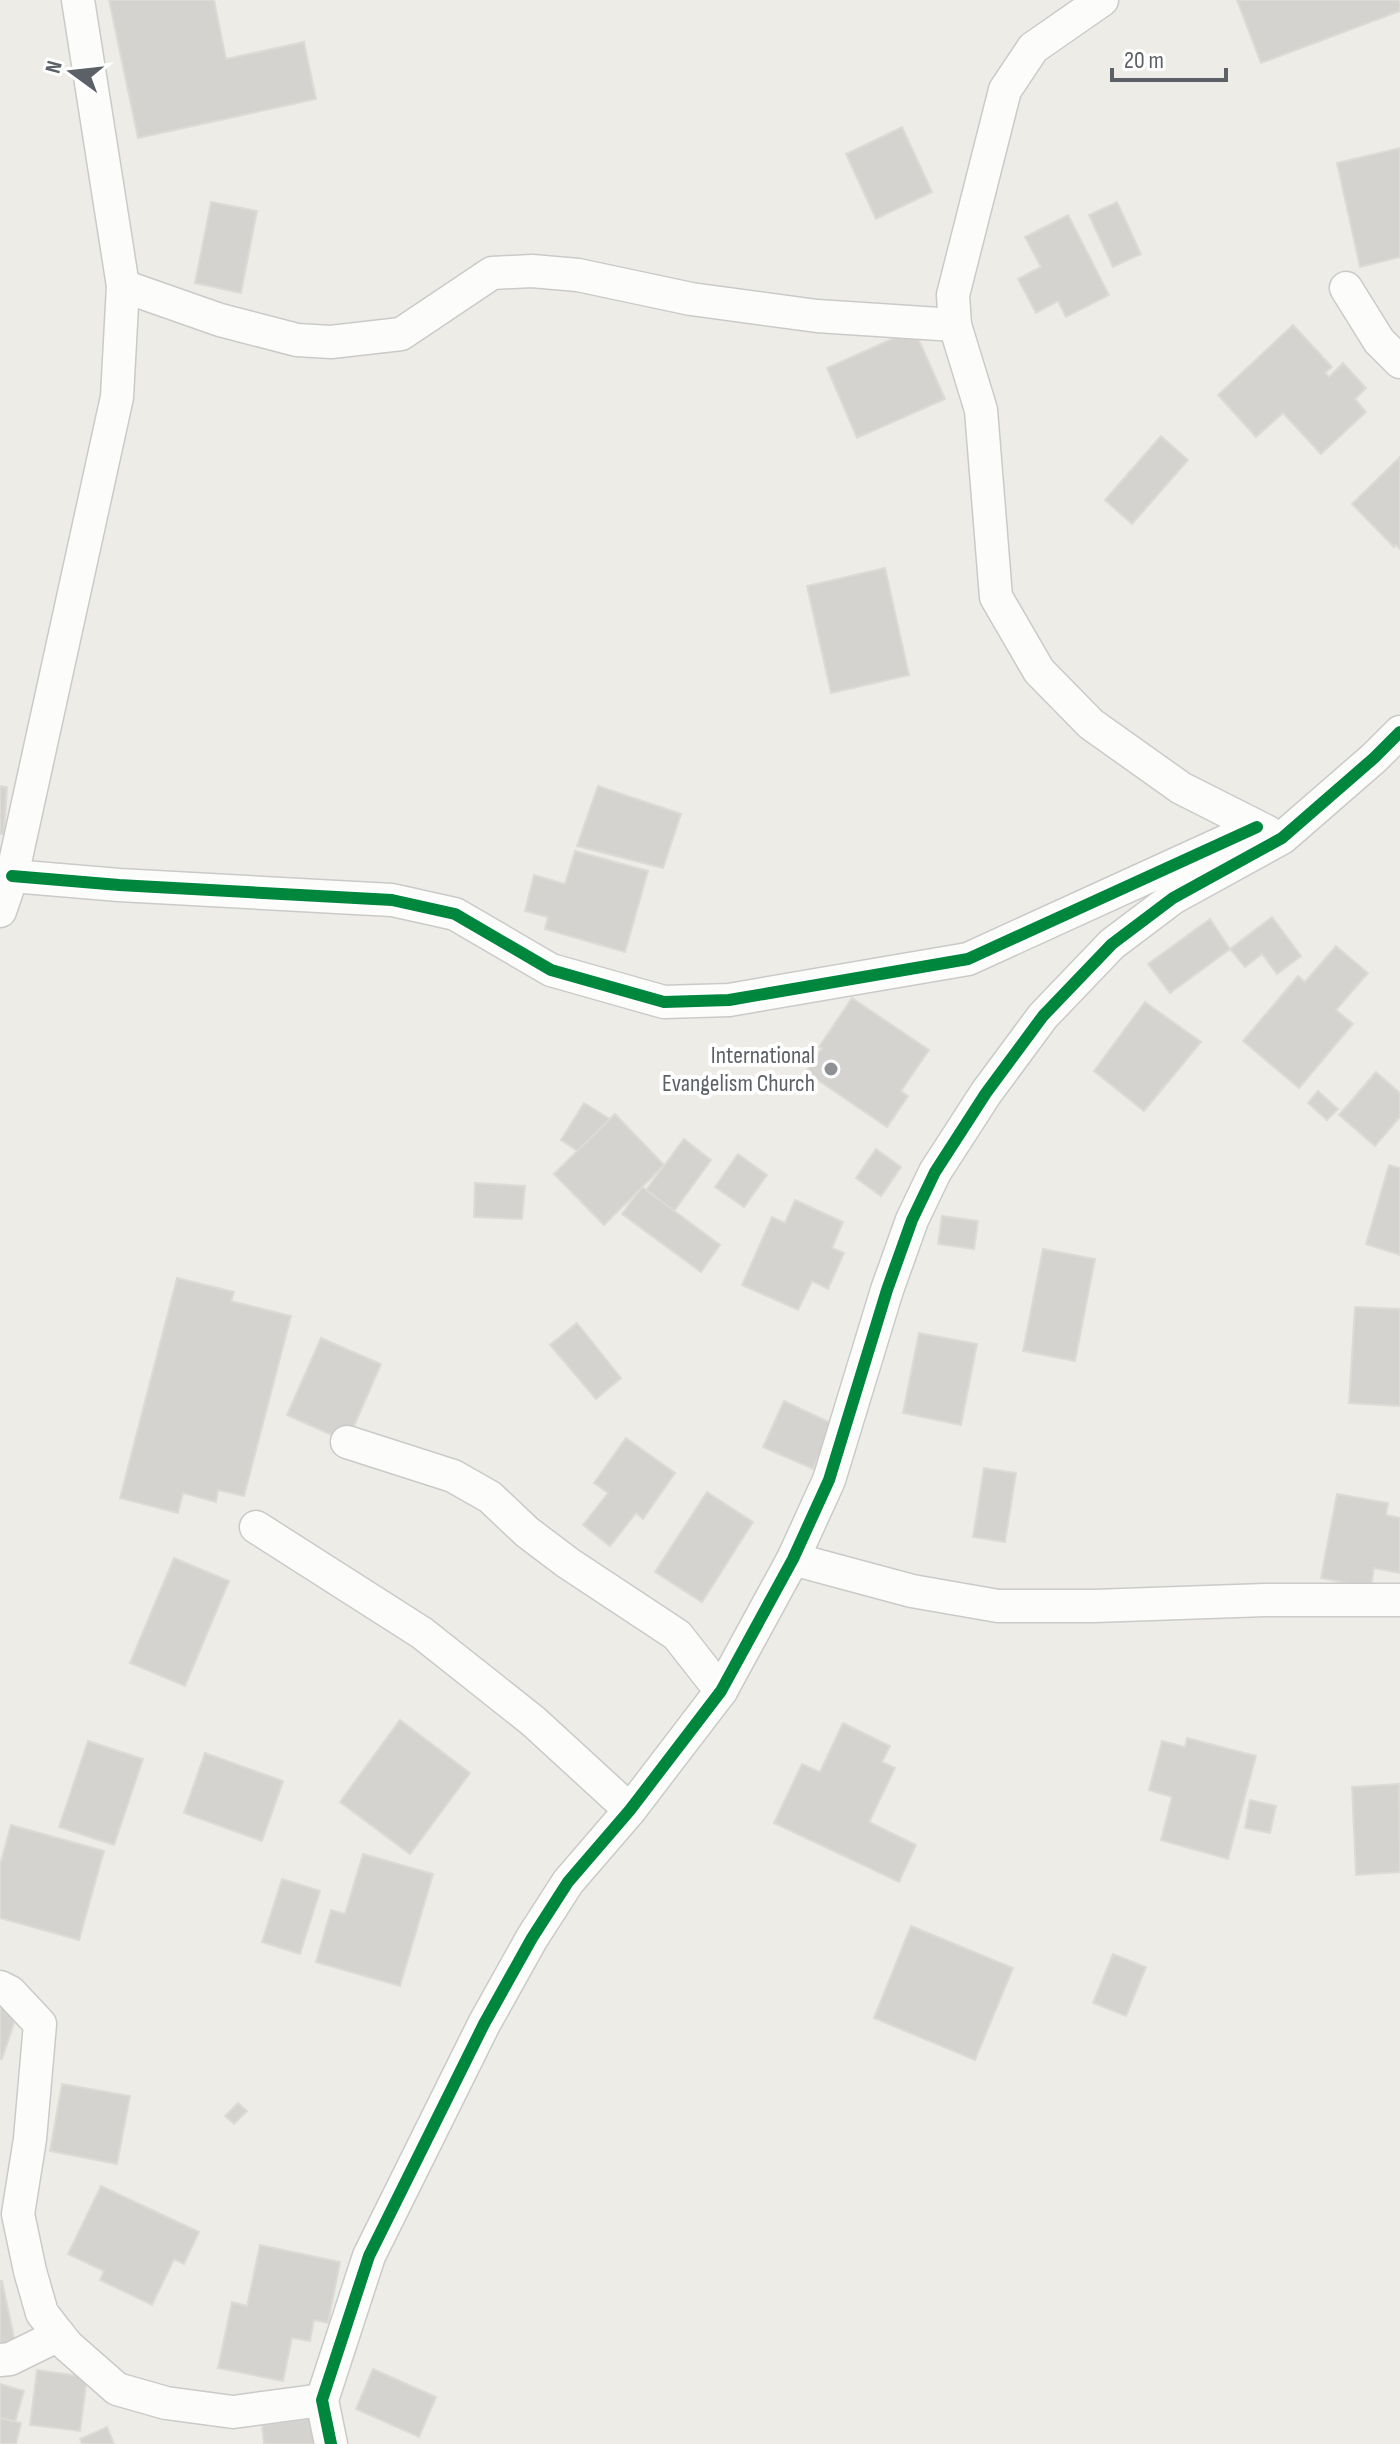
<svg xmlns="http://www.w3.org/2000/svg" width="1400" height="2444" font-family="'Sofia Sans Condensed',sans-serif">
  <rect width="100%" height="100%" fill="#edece7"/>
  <!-- building -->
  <g fill="#d4d3d0" stroke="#dddbd6" stroke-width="2">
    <path d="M109,0H214L226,59L304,42L316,99L138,138Z"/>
    <path d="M1237,0H1400V11L1261,63Z"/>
    <path d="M902,127L932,192L876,219L846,154Z"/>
    <path d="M1400,148V257L1360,267L1337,163Z"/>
    <path d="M211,202L257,211L241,293L195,283Z"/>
    <path d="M1117,202L1141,254L1113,267L1089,215Z"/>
    <path d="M1068,215L1109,295L1066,317L1058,301L1036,313L1018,279L1041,267L1025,237Z"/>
    <path d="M1293,325L1332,367L1325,373L1329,377L1343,363L1366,388L1355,399L1366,412L1321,454L1283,413L1256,437L1218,395Z"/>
    <path d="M914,329L945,399L857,438L827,368Z"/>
    <path d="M1161,436L1188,460L1132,524L1105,500Z"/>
    <path d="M1400,457V549L1396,545L1394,547L1352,504Z"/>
    <path d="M885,568L909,675L831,693L807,586Z"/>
    <path d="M0,786L7,787L4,834H0Z"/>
    <path d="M598,786L681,814L663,868L577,846Z"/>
    <path d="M575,851L648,871L625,952L545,929L548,917L525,911L534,875L565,884Z"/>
    <path d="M1272,917L1301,956L1277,974L1262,954L1245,967L1230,949Z"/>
    <path d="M1210,919L1230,949L1170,993L1148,964Z"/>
    <path d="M1336,946L1368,973L1336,1010L1353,1024L1299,1088L1243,1041L1298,976L1305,982Z"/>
    <path d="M852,998L929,1050L901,1091L908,1096L887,1127L806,1072L822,1048L819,1047Z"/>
    <path d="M1145,1002L1201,1042L1144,1111L1094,1071Z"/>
    <path d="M1376,1072L1400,1093V1117L1375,1146L1339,1115Z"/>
    <path d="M1318,1091L1338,1109L1327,1120L1308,1103Z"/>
    <path d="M584,1103L610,1119L585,1156L561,1140Z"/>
    <path d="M615,1114L664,1165L604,1225L554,1174Z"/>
    <path d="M684,1139L711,1160L674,1211L646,1190Z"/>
    <path d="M876,1149L901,1167L881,1196L856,1178Z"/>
    <path d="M738,1154L767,1175L744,1207L715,1187Z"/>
    <path d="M1389,1165L1400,1168V1255L1366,1244Z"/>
    <path d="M475,1183L525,1186L522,1219L474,1217Z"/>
    <path d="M642,1187L720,1245L701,1272L622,1214Z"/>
    <path d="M795,1200L843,1222L832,1248L844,1253L828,1289L812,1281L798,1310L742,1285L772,1217L785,1223Z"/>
    <path d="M942,1216L978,1221L974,1249L938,1244Z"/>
    <path d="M1043,1249L1095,1259L1075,1361L1023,1351Z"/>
    <path d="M177,1278L234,1292L231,1301L291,1316L244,1496L218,1490L216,1502L183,1493L178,1513L120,1498Z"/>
    <path d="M1355,1307L1400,1309V1406L1349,1403Z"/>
    <path d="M577,1323L621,1378L596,1399L550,1345Z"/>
    <path d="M919,1333L977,1344L961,1425L903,1413Z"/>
    <path d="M321,1338L381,1364L347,1442L287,1415Z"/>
    <path d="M784,1401L833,1424L813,1469L763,1447Z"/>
    <path d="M626,1438L675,1473L643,1519L636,1513L610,1546L583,1525L608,1493L594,1483Z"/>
    <path d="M984,1468L1016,1473L1005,1542L973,1537Z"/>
    <path d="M707,1492L753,1522L702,1602L655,1572Z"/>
    <path d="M1337,1494L1388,1503L1386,1515L1400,1518V1573L1374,1568L1371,1588L1321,1578Z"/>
    <path d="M174,1558L229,1581L185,1686L130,1663Z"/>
    <path d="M400,1720L470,1773L410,1854L340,1802Z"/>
    <path d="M843,1723L890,1746L882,1762L895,1768L869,1822L916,1845L899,1882L774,1823L802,1764L820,1772Z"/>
    <path d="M1187,1738L1256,1756L1228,1859L1161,1840L1172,1797L1149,1790L1162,1741L1185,1747Z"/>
    <path d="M88,1741L143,1759L114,1845L59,1827Z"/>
    <path d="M205,1753L283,1781L262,1841L184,1813Z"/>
    <path d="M1399,1784L1400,1872L1356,1875L1352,1787Z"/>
    <path d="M1250,1800L1276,1806L1270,1833L1245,1828Z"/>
    <path d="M11,1825L104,1851L79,1940L0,1918V1865Z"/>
    <path d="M363,1854L433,1874L400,1986L316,1962L331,1910L345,1914Z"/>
    <path d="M282,1879L320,1891L300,1954L262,1942Z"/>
    <path d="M911,1926L1013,1968L975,2060L874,2018Z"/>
    <path d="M1113,1954L1146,1967L1126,2016L1093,2003Z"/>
    <path d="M0,1998L20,2005L2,2059H0Z"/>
    <path d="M62,2084L130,2096L117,2164L50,2151Z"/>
    <path d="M238,2103L247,2111L234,2124L225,2116Z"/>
    <path d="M101,2186L199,2232L184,2264L174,2259L152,2305L100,2280L104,2271L68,2254Z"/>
    <path d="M260,2245L340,2262L328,2323L314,2320L310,2341L292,2338L283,2381L218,2368L232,2302L247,2306Z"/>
    <path d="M0,2281H2L15,2342L0,2345Z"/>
    <path d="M373,2369L436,2397L419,2437L356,2409Z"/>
    <path d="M37,2370L87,2377L80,2431L30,2425Z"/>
    <path d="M0,2384L24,2391L15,2422L0,2418Z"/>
    <path d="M0,2418L21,2423L16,2444H0Z"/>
    <path d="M314,2418L318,2444H264L262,2425Z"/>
    <path d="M107,2427L114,2444H82L80,2439Z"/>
  </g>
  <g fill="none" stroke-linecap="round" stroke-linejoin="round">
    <!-- street casing -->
    <g stroke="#cacaca" stroke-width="35">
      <g id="street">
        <path d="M1102,0L1033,48L1005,90L953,295L955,325L981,410L996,597L1039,671L1091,724L1181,788L1268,832"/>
        <path d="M123,286L220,320L297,340L331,342L401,334L492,273L532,271L578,275L691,299L817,316L955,325"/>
        <path d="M1346,288L1379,341L1400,362"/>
        <path d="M12,876L119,885L392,900L455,914L551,970L664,1002L729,1000L968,959L1257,827"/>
        <path d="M0,911L12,876L117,397L123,286L78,0"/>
        <path d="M347,1442L453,1476L490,1497L527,1532L568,1563L677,1635L721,1691"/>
        <path d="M256,1527L422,1633L533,1721L630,1810"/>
        <path d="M793,1559L912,1591L998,1606H1094L1265,1600H1400"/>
        <path d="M0,1987L10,1992L40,2024L30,2139L18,2214L30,2271L42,2313L59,2335L68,2346L117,2389L166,2403L233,2412L322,2400"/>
        <path d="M0,2360L10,2359L59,2335"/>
        <path d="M331,2444L322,2400L369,2256L484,2024L532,1938L568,1882L630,1810L721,1691L793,1559L829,1480L887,1290L912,1220L935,1172L986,1093L1043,1016L1112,944L1173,898L1282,838L1374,758L1400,732"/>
      </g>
    </g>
    <!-- street -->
    <use href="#street" stroke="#fcfcfb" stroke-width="32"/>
    <!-- cycleway casing -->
    <g stroke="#fff" stroke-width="17">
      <g id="cycleway">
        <path d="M12,876L119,885L392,900L455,914L551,970L664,1002L729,1000L968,959L1257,827"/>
        <path d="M331,2444L322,2400L369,2256L484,2024L532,1938L568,1882L630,1810L721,1691L793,1559L829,1480L887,1290L912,1220L935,1172L986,1093L1043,1016L1112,944L1173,898L1282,838L1374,758L1400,732"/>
      </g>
    </g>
    <!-- cycleway -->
    <use href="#cycleway" stroke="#00873e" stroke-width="12"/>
  </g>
  <!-- markers -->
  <circle fill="#8f9294" stroke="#fff" stroke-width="3" cx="831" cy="1069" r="8"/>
  <g text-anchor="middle" stroke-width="8" stroke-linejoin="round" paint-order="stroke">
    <!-- poi labels -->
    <g font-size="24" fill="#5c6167" stroke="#fff" text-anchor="end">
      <text x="815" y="1063">International<tspan x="815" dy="28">Evangelism Church</tspan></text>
    </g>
  </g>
  <!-- north arrow -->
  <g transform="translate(72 72) rotate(285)" stroke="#ffffff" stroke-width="6" paint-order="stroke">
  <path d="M0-6L14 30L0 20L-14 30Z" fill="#5c6167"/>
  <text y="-12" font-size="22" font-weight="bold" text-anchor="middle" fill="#5c6167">N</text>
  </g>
  <!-- scale -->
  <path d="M1112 68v12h114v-12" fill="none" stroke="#5c6167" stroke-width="4"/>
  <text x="1124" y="68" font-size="24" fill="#5c6167" stroke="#ffffff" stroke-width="6" paint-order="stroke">20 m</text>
</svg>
